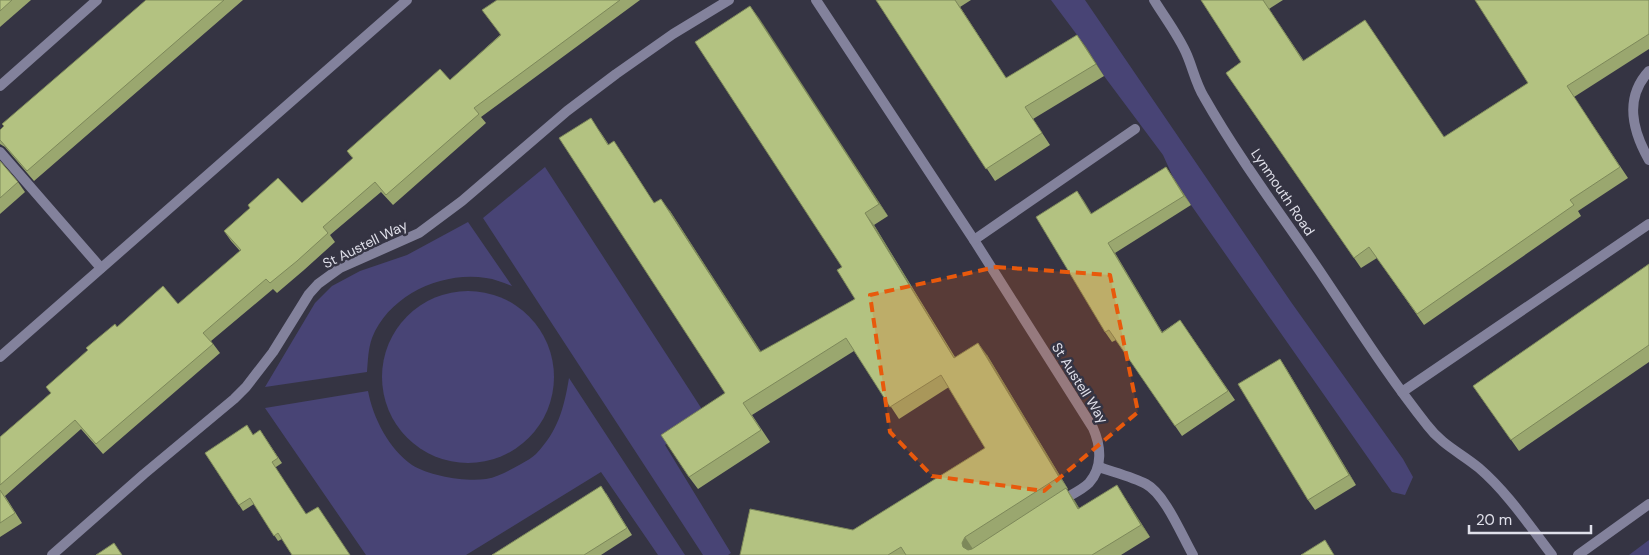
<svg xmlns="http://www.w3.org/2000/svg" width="1649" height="555" font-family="'DM Sans',sans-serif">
  <rect width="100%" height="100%" fill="#353443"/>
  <!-- green -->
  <g fill="#484475">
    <path d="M1051,0H1085L1291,302L1403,459L1413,477L1405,495L1392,492L1191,205L1173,177L1163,155L1104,76L1086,47Z"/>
    <path d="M545,167L707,417L665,445L731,553L728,555H703L483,218Z"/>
    <path d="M468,222L512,286C504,283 495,279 486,278C442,271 389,295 372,338C368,349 368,361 367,372L265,387L315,303L332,286L360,271L407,255Z"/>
    <circle cx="468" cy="377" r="86"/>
    <path d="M569,378L685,555H658L601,472L466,555H366L265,408L368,391C373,418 389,449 412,465C430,476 465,482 486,479C498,477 510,470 521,464C526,461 532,458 536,454C558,431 564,408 569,378Z"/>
    <path d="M1649,540V555H1629Z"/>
  </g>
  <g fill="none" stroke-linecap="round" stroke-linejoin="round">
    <!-- lane -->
    <g stroke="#83829c" stroke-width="10">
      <path d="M0,152L101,268"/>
      <path d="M0,357L407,0"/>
      <path d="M1099,467C1113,472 1133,477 1146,484C1165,494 1182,536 1193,555"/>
    </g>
    <!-- street -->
    <g stroke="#83829c" stroke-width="10">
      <path d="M816,0L974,240L1093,428C1101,446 1103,467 1089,483C1081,491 1068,496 1059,502"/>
      <path d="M1154,0C1165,18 1179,36 1187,55C1193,69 1196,84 1204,97C1238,157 1280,213 1319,270C1354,322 1388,376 1427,425C1442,445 1461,453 1479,468C1507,492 1529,525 1552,555"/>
      <path d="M1649,71C1624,98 1632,130 1649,160"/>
      <path d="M0,86L97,0"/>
      <path d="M974,240L1135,129"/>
      <path d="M1402,392L1649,224"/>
      <path d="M52,555L144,474L234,399L246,387L273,352L309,294L318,284L340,268L419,233L462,201L567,111L616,74L673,34L729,0"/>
      <path d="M1578,555L1649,504"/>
    </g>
  </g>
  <!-- wall -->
  <g fill="#9aa76f">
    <path d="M0,0H31L0,27Z"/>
    <path d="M146,0H243L34,181L5,147L0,144V130Z"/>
    <path d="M497,0H640L481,117L486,123L393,205L381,192L330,235L335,242L304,270L277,293L273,289L211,341L220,353L103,454L81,429L5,496L22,523L0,537V437L51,393L46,387L117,327L178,304L240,251L231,241L224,231L250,208L248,205L302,203L353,159L347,151L450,80L500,35Z"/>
    <path d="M876,0H971L960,7L1006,78L1077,35L1104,76L1033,119L1050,145L995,181Z"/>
    <path d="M1201,0H1283L1269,9L1304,61L1444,137L1528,83L1649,0V49L1574,97L1628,178L1578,211L1581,216L1424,325L1377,258L1361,268L1226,73L1241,62Z"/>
    <path d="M750,6L888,216L874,225L955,357L987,355L1068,489H1067L1079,508L1125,498L1150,537L1121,555H740L853,530L985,448L949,387L899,419L854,351L752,415L770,442L698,489L689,477L725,393L599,130L609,145L622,153L654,203L670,211L761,352L855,299L842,267Z"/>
    <path d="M0,161L18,182L25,192L0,214Z"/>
    <path d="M1166,167L1191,205L1115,253L1162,332L1180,320L1235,400L1182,436L1116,340L1112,342L1105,332L1077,191L1091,214Z"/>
    <path d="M1649,264V362L1519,451L1473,386Z"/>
    <path d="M1280,359L1287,370L1356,485L1315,510L1308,500Z"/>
    <path d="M260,430L282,463L276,467L282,539L278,541L254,504L243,511L205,453L253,435Z"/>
    <path d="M606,493L632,535L601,555H492Z"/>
  </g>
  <!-- shaded-wall -->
  <g fill="#7d885a">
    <path d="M955,0L960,7L1014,90L1006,78Z"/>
    <path d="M750,6L759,18L888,216L879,204Z"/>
    <path d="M1077,35L1086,47L1104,76L1096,64Z"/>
    <path d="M1166,167L1173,177L1191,205L1184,196Z"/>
    <path d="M1077,191L1084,201L1098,224L1091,214Z"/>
    <path d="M661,199L670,211L769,364L760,352Z"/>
    <path d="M865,213L874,225L962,370L954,358Z"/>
    <path d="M1108,243L1115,253L1168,342L1162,333Z"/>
    <path d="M978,343L987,355L1068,489L1059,477Z"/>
    <path d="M1280,359L1287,370L1356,485L1349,475Z"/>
    <path d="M1117,485L1125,498L1150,537L1141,525Z"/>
    <path d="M1066,488L1075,501L1087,521L1078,509Z"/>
    <path d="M965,537L973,549L970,555L963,547L962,543Z"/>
  </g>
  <!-- building -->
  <g fill="#b3c281" stroke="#7d885a">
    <path d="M0,0H12L0,11Z"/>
    <path d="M146,0H224L27,171L0,140V130L4,126L2,124Z"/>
    <path d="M497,0H620L474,108L479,114L386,195L375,182L323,227L328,233L297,261L270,283L266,279L203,333L213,344L96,444L75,420L0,485V437L51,393L46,387L88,350L86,348L115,324L117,327L163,286L178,304L241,250L224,231L250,208L248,205L278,178L302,203L353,158L347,151L440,69L450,80L501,35L482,10Z"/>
    <path d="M876,0H955L1006,78L1077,35L1096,64L1025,107L1042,133L986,169Z"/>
    <path d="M1201,0H1263L1303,61L1365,20L1444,137L1528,83L1475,0H1649V34L1567,86L1620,167L1570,200L1574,205L1417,314L1369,247L1354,258L1226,73L1241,62Z"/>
    <path d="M750,6L879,204L865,213L954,358L978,343L1059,477L965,537L962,543L963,547L968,550L972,549L1066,488L1078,509L1117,485L1141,525L1092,555H906L901,547L888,555H740L750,509L853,530L985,448L941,375L890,407L846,338L743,403L761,430L689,477L661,435L725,393L559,138L591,118L608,145L614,141L654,203L661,199L760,352L855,299L837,270L842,267L695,42Z"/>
    <path d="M0,161L18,182L0,198Z"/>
    <path d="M1166,167L1184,196L1108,243L1162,333L1180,320L1228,391L1175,426L1109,330L1105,332L1036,217L1077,191L1091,214Z"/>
    <path d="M1649,264V345L1511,440L1473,386Z"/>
    <path d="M1280,359L1349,475L1308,500L1238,384Z"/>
    <path d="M247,425L253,435L260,430L278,458L272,462L306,514L318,507L350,555H292L278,533L274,536L250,498L239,505L205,453Z"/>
    <path d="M601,486L627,528L584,555H492Z"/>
    <path d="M0,490L15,513L0,523Z"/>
    <path d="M1325,540L1334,555H1301Z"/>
    <path d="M114,543L122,555H96Z"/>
  </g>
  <!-- marked area -->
  <path fill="#e8590c" fill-opacity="0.2" stroke="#e8590c" stroke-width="4" stroke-dasharray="10 6" stroke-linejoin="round" d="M996,267L1110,275L1138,412L1044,491L932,476L890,432L870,295Z"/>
  <g text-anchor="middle" stroke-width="5" stroke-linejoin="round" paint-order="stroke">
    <!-- street labels -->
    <g font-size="14" fill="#e0e0ea" stroke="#353443">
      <text transform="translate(1283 192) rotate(56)" y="5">Lynmouth Road</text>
      <text transform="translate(365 244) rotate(-26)" y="5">St Austell Way</text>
      <text transform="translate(1080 383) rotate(58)" y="5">St Austell Way</text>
    </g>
  </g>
  <!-- scale -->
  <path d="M1469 525v8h122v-8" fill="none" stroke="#e0e0ea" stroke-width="2.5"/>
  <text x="1476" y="525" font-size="15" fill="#e0e0ea" stroke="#353443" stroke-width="4" paint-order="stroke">20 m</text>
</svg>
